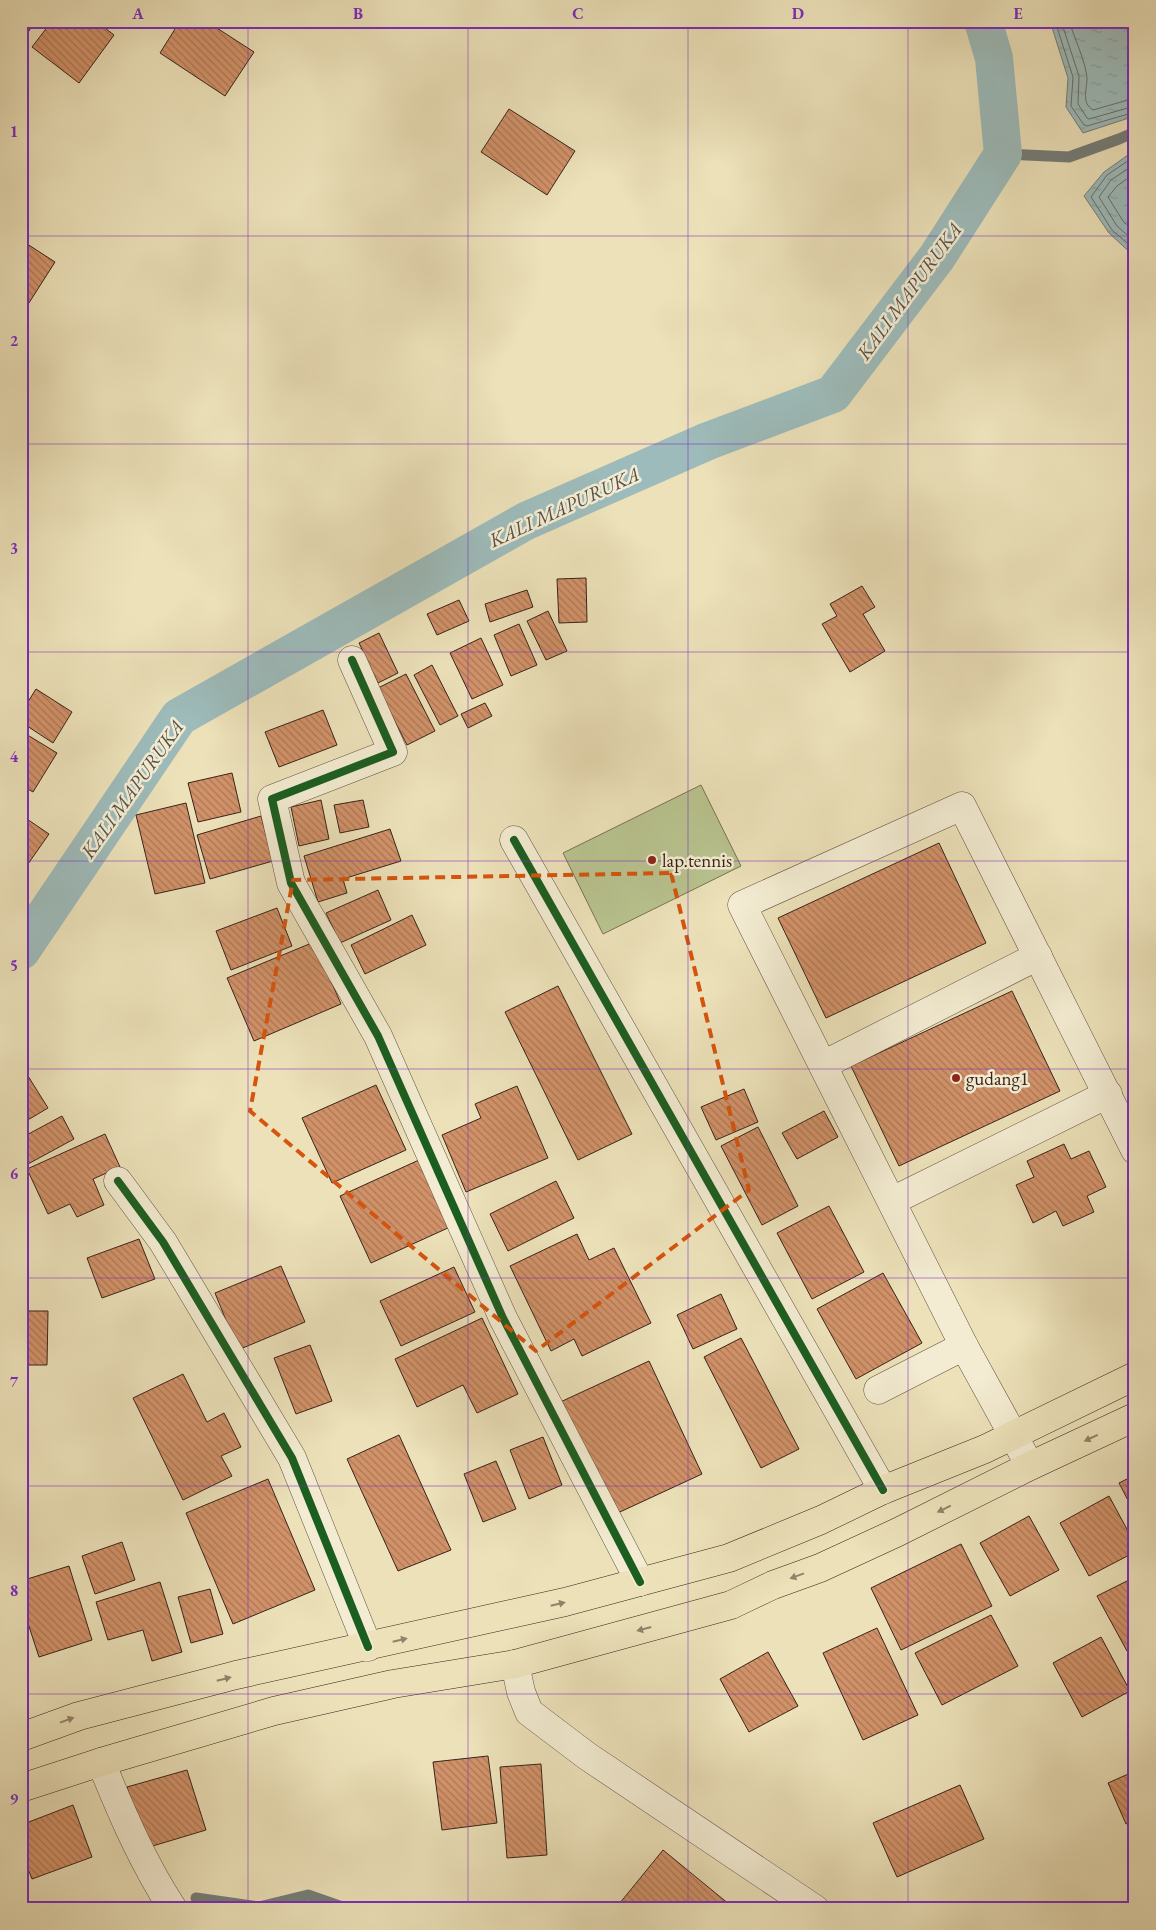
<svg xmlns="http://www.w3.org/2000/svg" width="1156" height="1930" font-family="'EB Garamond',serif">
  <defs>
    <pattern id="water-ripples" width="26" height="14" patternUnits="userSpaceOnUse" patternTransform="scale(1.25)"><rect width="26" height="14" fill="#9dbbba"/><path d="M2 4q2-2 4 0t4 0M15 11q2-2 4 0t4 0" fill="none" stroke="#88a09f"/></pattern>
    <pattern id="building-back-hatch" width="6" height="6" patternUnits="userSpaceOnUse" patternTransform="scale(1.25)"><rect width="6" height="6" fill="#d29269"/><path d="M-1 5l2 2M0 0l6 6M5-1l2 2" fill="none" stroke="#ab7756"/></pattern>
  </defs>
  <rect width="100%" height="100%" fill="#ece1b9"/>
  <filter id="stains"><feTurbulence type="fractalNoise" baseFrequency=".004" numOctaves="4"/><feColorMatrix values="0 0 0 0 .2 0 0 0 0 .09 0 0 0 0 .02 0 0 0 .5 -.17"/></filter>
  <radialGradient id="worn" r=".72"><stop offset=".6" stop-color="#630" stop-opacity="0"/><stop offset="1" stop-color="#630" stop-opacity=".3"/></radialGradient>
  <!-- green -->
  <path fill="#b8c38f" stroke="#787354" d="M701,785L741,866L603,934L563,853Z"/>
  <!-- water -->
  <g fill="url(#water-ripples)" stroke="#757e7a">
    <path d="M1050,21H1135V116L1083,133L1066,107L1068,78Z"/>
    <path d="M1135,150V257L1109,233L1084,196L1104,172Z"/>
  </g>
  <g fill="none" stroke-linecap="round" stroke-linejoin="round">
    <!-- shore -->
    <g stroke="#6a6f6a" stroke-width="1">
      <path d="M1055,21L1073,77L1071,106L1084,125L1087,126L1135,112"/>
      <path d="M1061,21L1079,76L1078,104L1087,118L1089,119L1135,106"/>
      <path d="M1069,21C1074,37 1086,63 1087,78C1087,89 1081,103 1093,110L1135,98"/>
      <path d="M1135,156L1107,175L1091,197L1112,230L1135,250"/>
      <path d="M1135,164L1111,180L1099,197L1117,226L1135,242"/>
      <path d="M1135,173L1117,186L1108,197L1123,221L1135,232"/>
    </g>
    <!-- stream -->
    <g stroke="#757e7a" stroke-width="11">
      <path d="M1003,154L1069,157L1119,139L1135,132"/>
      <path d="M196,1898L259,1907L308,1895L348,1909"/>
      <path d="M131,1909L138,1908"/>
    </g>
    <!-- canal -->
    <path stroke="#9dbbba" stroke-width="38" d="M21,951L179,717L526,521L708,441L833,394L937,257L1003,154L994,58L983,21"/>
  </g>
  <!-- building -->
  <g fill="url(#building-back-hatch)" stroke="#38231a">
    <path d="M21,21H35L21,44Z"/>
    <path d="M52,21H96L114,35L79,83L32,47Z"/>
    <path d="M180,21H206L254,52L225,96L160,53Z"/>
    <path d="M509,109L575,151L547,195L481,152Z"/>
    <path d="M21,240L55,262L27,306L21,302Z"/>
    <path d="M586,578L587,622L559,623L557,579Z"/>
    <path d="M862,586L875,607L863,614L885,651L850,672L822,624L837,616L830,604Z"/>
    <path d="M527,590L533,607L490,622L485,604Z"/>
    <path d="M459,600L469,621L437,635L427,614Z"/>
    <path d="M548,611L567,651L546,660L527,621Z"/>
    <path d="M519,624L537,665L511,676L494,635Z"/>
    <path d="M379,633L398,673L378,683L359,643Z"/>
    <path d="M481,638L503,685L472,699L450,653Z"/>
    <path d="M432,665L458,716L440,725L414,675Z"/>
    <path d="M406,674L435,731L407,745L378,688Z"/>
    <path d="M36,689L72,712L53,743L21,722V713Z"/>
    <path d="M485,703L492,716L468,728L461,714Z"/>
    <path d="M323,710L337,745L279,767L265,732Z"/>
    <path d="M21,731L57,753L33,792L21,785Z"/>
    <path d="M232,773L241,812L198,822L188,783Z"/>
    <path d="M321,800L329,839L299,846L291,807Z"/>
    <path d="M363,800L369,827L340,833L334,805Z"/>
    <path d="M186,803L205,883L155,894L136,815Z"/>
    <path d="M21,815L49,834L21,874Z"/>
    <path d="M261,816L273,861L210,879L197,835Z"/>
    <path d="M390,829L401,861L343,879L347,893L318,902L304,856Z"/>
    <path d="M939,843L986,943L826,1018L778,918Z"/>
    <path d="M378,890L391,920L340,943L326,913Z"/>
    <path d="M277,908L292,946L231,970L216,931Z"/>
    <path d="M412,915L426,945L365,974L351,945Z"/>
    <path d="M314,942L341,1004L254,1041L227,978Z"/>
    <path d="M558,986L632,1134L578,1160L505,1012Z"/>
    <path d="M1012,991L1060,1091L899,1166L851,1066Z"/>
    <path d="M28,1076L48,1108L21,1124V1080Z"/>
    <path d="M376,1085L406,1150L332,1183L302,1118Z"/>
    <path d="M517,1086L548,1158L466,1192L442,1135L481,1118L475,1104Z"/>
    <path d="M744,1089L758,1122L716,1140L701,1107Z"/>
    <path d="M824,1111L838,1137L797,1159L782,1133Z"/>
    <path d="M62,1116L74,1139L28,1164L21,1152V1138Z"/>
    <path d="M758,1127L798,1206L762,1225L721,1146Z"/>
    <path d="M105,1134L120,1167L93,1179L104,1205L77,1217L70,1204L48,1214L27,1169Z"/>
    <path d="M1064,1144L1071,1159L1089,1151L1106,1187L1087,1196L1094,1212L1063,1226L1056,1211L1033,1223L1016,1185L1034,1177L1027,1161Z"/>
    <path d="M419,1160L450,1227L371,1263L340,1196Z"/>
    <path d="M556,1181L574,1218L508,1251L490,1214Z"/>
    <path d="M829,1206L864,1272L812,1299L777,1233Z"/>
    <path d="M577,1234L589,1260L614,1248L651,1323L582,1356L574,1339L551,1351L510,1266Z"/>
    <path d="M139,1239L155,1279L102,1298L87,1258Z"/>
    <path d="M281,1266L305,1322L238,1350L215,1293Z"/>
    <path d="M454,1267L475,1312L401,1346L380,1301Z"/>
    <path d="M883,1273L922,1343L856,1379L817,1309Z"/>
    <path d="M721,1294L737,1329L693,1349L677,1315Z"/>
    <path d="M21,1311H48L47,1365H21Z"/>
    <path d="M482,1318L518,1394L477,1413L463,1385L417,1407L395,1359Z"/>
    <path d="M741,1338L799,1449L761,1468L704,1357Z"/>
    <path d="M310,1345L332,1401L296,1414L274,1358Z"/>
    <path d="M649,1361L702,1474L609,1517L556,1404Z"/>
    <path d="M183,1374L207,1422L224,1413L241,1447L221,1456L232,1476L183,1500L133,1398Z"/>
    <path d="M399,1435L451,1550L398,1571L347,1459Z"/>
    <path d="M543,1437L562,1485L529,1499L510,1450Z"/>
    <path d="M496,1461L516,1509L483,1522L464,1474Z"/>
    <path d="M1135,1475V1514L1119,1483Z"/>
    <path d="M268,1479L315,1590L233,1624L186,1513Z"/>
    <path d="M1109,1496L1135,1544V1552L1089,1576L1060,1523Z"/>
    <path d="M1029,1516L1059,1570L1010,1596L980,1543Z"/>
    <path d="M122,1542L135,1580L95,1594L82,1556Z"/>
    <path d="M961,1544L992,1606L901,1650L871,1588Z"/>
    <path d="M69,1566L92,1640L39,1657L21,1602V1581Z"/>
    <path d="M1135,1577V1646L1127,1651L1097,1596Z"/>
    <path d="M160,1582L182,1652L152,1661L143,1630L108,1640L96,1602Z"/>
    <path d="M210,1589L223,1634L191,1643L178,1597Z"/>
    <path d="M991,1615L1018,1666L942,1705L915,1653Z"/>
    <path d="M877,1628L918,1715L863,1740L823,1653Z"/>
    <path d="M1101,1637L1130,1691L1082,1717L1053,1663Z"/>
    <path d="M768,1652L798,1706L749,1732L720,1679Z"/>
    <path d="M488,1756L497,1823L442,1830L433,1762Z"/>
    <path d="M541,1764L547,1855L507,1858L500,1767Z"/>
    <path d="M187,1770L206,1830L146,1848L127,1787Z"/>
    <path d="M1135,1771V1820L1126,1824L1108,1783Z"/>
    <path d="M960,1785L984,1839L897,1877L873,1823Z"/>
    <path d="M73,1805L92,1857L32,1879L21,1851V1825Z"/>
    <path d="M663,1850L735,1909H615Z"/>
  </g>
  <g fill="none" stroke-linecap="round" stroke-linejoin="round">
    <!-- minor casing -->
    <g stroke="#655242" stroke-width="29">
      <g id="minor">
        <path d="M352,660L393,752L272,799L291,883L378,1036L503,1318L640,1582"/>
        <path d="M514,840L883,1490"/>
        <path d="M823,1065L1038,956"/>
        <path d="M118,1181L163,1242L292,1458L368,1647"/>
        <path d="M892,1201L1108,1094"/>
        <path d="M878,1390L964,1346"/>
        <path d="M1030,1466L964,1346L742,905L962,806L1135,1150"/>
        <path d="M515,1664L521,1692L529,1712L587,1756L815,1909"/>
        <path d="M101,1762C121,1812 143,1863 173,1909"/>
      </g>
    </g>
    <!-- highway casing -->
    <g stroke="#38231a" stroke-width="29">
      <g id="highway">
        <path d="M21,1737L79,1716L236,1675L565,1602L729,1558L821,1520L883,1490L985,1449L1135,1376"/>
        <path d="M21,1788L101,1762L274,1711L393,1684L515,1664L731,1605L773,1585L820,1568L898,1532L1030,1466L1135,1417"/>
      </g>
    </g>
    <!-- minor -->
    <use href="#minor" stroke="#f3ecd2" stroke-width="28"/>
    <!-- highway -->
    <use href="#highway" stroke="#ece1b9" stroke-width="28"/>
    <!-- cycleway casing -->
    <g stroke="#f3ecd2" stroke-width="11">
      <g id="cycleway">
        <path d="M352,660L393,752L272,799L291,883L378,1036L503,1318L640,1582"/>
        <path d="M514,840L883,1490"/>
        <path d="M118,1181L163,1242L292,1458L368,1647"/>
      </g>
    </g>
    <!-- cycleway -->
    <use href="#cycleway" stroke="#1b5e20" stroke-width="8"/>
  </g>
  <!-- one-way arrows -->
  <defs><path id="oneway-solid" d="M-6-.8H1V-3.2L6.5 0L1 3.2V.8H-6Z" transform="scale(1.25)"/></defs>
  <g fill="#92826a">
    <use href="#oneway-solid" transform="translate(1091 1438) rotate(155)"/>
    <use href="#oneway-solid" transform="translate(944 1509) rotate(154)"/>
    <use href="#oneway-solid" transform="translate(797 1576) rotate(160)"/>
    <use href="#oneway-solid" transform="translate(558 1604) rotate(-13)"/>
    <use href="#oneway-solid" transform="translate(644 1629) rotate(165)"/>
    <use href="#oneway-solid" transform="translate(400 1640) rotate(-13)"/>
    <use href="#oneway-solid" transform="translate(224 1679) rotate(-14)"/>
    <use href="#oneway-solid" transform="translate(67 1720) rotate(-20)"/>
  </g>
  <!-- marked area -->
  <path fill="none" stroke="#d6540d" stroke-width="4" stroke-dasharray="10 6" stroke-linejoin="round" d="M671,873L749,1190L536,1351L250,1111L293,880Z"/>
  <!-- grid -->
  <path fill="none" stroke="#7b2cbf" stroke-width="1" stroke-opacity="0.55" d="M248,21V1909M468,21V1909M688,21V1909M908,21V1909M21,236H1135M21,444H1135M21,652H1135M21,861H1135M21,1069H1135M21,1278H1135M21,1486H1135M21,1694H1135"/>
  <!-- markers -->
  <g fill="#8f2418" stroke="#f3ecd2" stroke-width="2">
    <circle cx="652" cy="860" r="5"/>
    <circle cx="956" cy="1078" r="5"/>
  </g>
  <g text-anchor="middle" stroke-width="5" stroke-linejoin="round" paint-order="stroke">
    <!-- poi labels -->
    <g font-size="19" fill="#38231a" stroke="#f3ecd2" text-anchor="start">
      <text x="662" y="867">lap.tennis</text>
      <text x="966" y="1085">gudang1</text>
    </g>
    <!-- water labels -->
    <g font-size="20" font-style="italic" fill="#56514a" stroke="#f3ecd2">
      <text transform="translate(909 291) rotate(-54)" y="7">KALI MAPURUKA</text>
      <text transform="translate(564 507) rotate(-25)" y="7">KALI MAPURUKA</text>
      <text transform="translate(132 789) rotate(-55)" y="7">KALI MAPURUKA</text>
    </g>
  </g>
  <!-- margin -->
  <rect width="1156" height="1930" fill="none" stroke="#ece1b9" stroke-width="55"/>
  <rect x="28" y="28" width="1100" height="1874" fill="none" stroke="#7b2cbf" stroke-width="2"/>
  <g font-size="16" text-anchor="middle" font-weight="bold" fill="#7b2cbf">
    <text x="138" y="19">A</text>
    <text x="358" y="19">B</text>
    <text x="578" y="19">C</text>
    <text x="798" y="19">D</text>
    <text x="1018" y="19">E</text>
    <text x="14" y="137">1</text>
    <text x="14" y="346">2</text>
    <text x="14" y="554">3</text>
    <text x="14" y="762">4</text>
    <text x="14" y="971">5</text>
    <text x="14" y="1179">6</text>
    <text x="14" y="1387">7</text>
    <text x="14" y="1596">8</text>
    <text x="14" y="1804">9</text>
  </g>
  <rect width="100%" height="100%" filter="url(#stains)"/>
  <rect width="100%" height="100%" fill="url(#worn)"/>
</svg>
